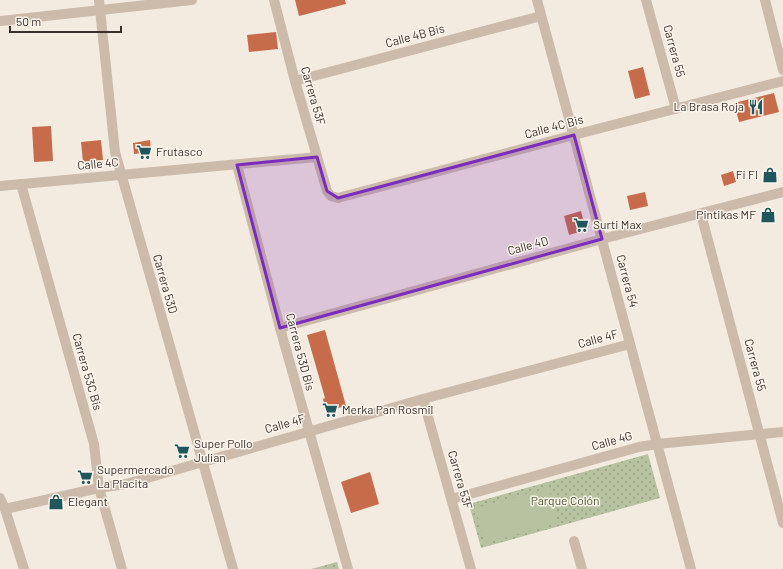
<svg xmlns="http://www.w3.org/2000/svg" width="783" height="569" font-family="Barlow,sans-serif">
  <defs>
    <pattern id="grass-dots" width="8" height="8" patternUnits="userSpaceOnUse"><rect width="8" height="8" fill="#b7c3a0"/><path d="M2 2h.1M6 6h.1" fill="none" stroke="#969f83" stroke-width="1.8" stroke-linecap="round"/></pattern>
  </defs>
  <rect width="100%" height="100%" fill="#f4ebe0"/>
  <!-- grass -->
  <g fill="url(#grass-dots)">
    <path d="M648,454L660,498L481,548L469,504Z"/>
    <path d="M337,562L339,569H311Z"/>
  </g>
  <!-- pitch -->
  <path fill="#b7c3a0" d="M549,488L558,523L485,543L475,508Z"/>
  <!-- building -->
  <g fill="#c76c4b">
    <path d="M295,0H345L346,4L299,16Z"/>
    <path d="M276,32L278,49L249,52L247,35Z"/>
    <path d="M643,67L650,95L635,99L628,71Z"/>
    <path d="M774,93L779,112L739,122L734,103Z"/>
    <path d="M51,126L53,161L34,162L32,127Z"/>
    <path d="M101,140L103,160L83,162L81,142Z"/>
    <path d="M150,140L151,152L134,154L133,143Z"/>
    <path d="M733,171L736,182L724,186L721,175Z"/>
    <path d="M645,192L648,206L630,210L627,196Z"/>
    <path d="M581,211L586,230L569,235L564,216Z"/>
    <path d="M325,330L346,406L326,411L323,399L325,398L307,335Z"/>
    <path d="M370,472L379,504L351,513L341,482Z"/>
  </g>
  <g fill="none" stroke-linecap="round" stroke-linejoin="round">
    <!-- minor -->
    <g stroke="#ccbbab" stroke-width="10">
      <path d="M99,0L115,152L233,569"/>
      <path d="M274,0L295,81L327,191L331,196L338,198L574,135L783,81"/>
      <path d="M537,0L691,569"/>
      <path d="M646,0L676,109"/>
      <path d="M765,0L783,70"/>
      <path d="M0,21L192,0"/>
      <path d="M295,81L541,16"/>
      <path d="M237,165L280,328L348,569"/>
      <path d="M21,184L94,444L99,488L122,569"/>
      <path d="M0,186L317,157"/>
      <path d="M701,214L783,523"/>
      <path d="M280,328L602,239L783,192"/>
      <path d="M423,399L471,569"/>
      <path d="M0,498L5,509L99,488L126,484L423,399L630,344"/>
      <path d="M452,499L639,447L657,444L783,432"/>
      <path d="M5,509L24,569"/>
      <path d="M574,541L582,569"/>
    </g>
  </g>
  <!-- marked area -->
  <path fill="#7b2cbf" fill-opacity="0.2" stroke="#7b2cbf" stroke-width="3" stroke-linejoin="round" d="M574,135L602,239L280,328L237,165L317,157L327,191L338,198Z"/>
  <!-- icons -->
  <defs>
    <g id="restaurant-bare" transform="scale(1.2)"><path d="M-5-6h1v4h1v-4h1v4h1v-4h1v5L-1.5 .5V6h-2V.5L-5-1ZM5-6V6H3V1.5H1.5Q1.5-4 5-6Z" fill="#1f575d" stroke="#fbf5ed" stroke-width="2.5" paint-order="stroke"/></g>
    <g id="supermarket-bare" transform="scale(1.2)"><path d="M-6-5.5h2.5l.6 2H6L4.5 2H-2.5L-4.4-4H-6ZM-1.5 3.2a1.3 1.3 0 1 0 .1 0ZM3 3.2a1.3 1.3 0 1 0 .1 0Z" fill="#1f575d" stroke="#fbf5ed" stroke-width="2.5" paint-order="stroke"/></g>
    <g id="shop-bare" transform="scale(1.2)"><path d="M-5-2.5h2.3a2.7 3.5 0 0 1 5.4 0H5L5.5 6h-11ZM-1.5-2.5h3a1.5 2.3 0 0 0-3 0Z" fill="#1f575d" stroke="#fbf5ed" stroke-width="2.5" paint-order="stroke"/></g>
  </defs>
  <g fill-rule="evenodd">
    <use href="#restaurant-bare" x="756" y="107"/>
    <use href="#supermarket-bare" x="144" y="152"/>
    <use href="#shop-bare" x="770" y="175"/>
    <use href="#shop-bare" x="768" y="215"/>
    <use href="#supermarket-bare" x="581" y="225"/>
    <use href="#supermarket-bare" x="330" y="410"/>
    <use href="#supermarket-bare" x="182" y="451"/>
    <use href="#supermarket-bare" x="85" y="477"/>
    <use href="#shop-bare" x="56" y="502"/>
  </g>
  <g text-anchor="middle" stroke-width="3" stroke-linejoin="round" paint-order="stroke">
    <!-- street labels -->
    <g font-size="12" fill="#3a302b" stroke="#fbf5ed">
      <text transform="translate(415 36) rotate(-15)" y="4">Calle 4B Bis</text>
      <text transform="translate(674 51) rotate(75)" y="4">Carrera 55</text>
      <text transform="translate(313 96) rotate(74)" y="4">Carrera 53F</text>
      <text transform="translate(554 127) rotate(-15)" y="4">Calle 4C Bis</text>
      <text transform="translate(98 164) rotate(-5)" y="4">Calle 4C</text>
      <text transform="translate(528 246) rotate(-15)" y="4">Calle 4D</text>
      <text transform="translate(627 281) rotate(75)" y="4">Carrera 54</text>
      <text transform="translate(165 284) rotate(74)" y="4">Carrera 53D</text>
      <text transform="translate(598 339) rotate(-15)" y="4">Calle 4F</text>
      <text transform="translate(300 352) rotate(75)" y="4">Carrera 53D Bis</text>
      <text transform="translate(755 365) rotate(75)" y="4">Carrera 55</text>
      <text transform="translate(87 372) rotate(74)" y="4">Carrera 53C Bis</text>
      <text transform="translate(285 424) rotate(-16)" y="4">Calle 4F</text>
      <text transform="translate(612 441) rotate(-16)" y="4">Calle 4G</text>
      <text transform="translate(460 480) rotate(74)" y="4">Carrera 53F</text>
    </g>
    <!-- poi labels -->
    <g font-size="12" fill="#3a302b" stroke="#fbf5ed" text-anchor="start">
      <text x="744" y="111" text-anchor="end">La Brasa Roja</text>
      <text x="156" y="156">Frutasco</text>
      <text x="758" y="179" text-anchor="end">Fi FI</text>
      <text x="756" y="219" text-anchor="end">Pintikas MF</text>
      <text x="593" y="229">Surti Max</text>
      <text x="342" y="414">Merka Pan Rosmil</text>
      <text x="194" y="448">Super Pollo<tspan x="194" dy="14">Julian</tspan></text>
      <text x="97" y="474">Supermercado<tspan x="97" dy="14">La Placita</tspan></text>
      <text x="68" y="506">Elegant</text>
    </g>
    <!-- park labels -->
    <g font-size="12" fill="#48592e" stroke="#fbf5ed">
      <text x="565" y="505">Parque Colón</text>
    </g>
  </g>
  <!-- scale -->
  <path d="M10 26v6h111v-6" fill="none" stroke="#3a302b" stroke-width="2"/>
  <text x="16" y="26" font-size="12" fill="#3a302b" stroke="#fbf5ed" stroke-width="3" paint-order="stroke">50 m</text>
</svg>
